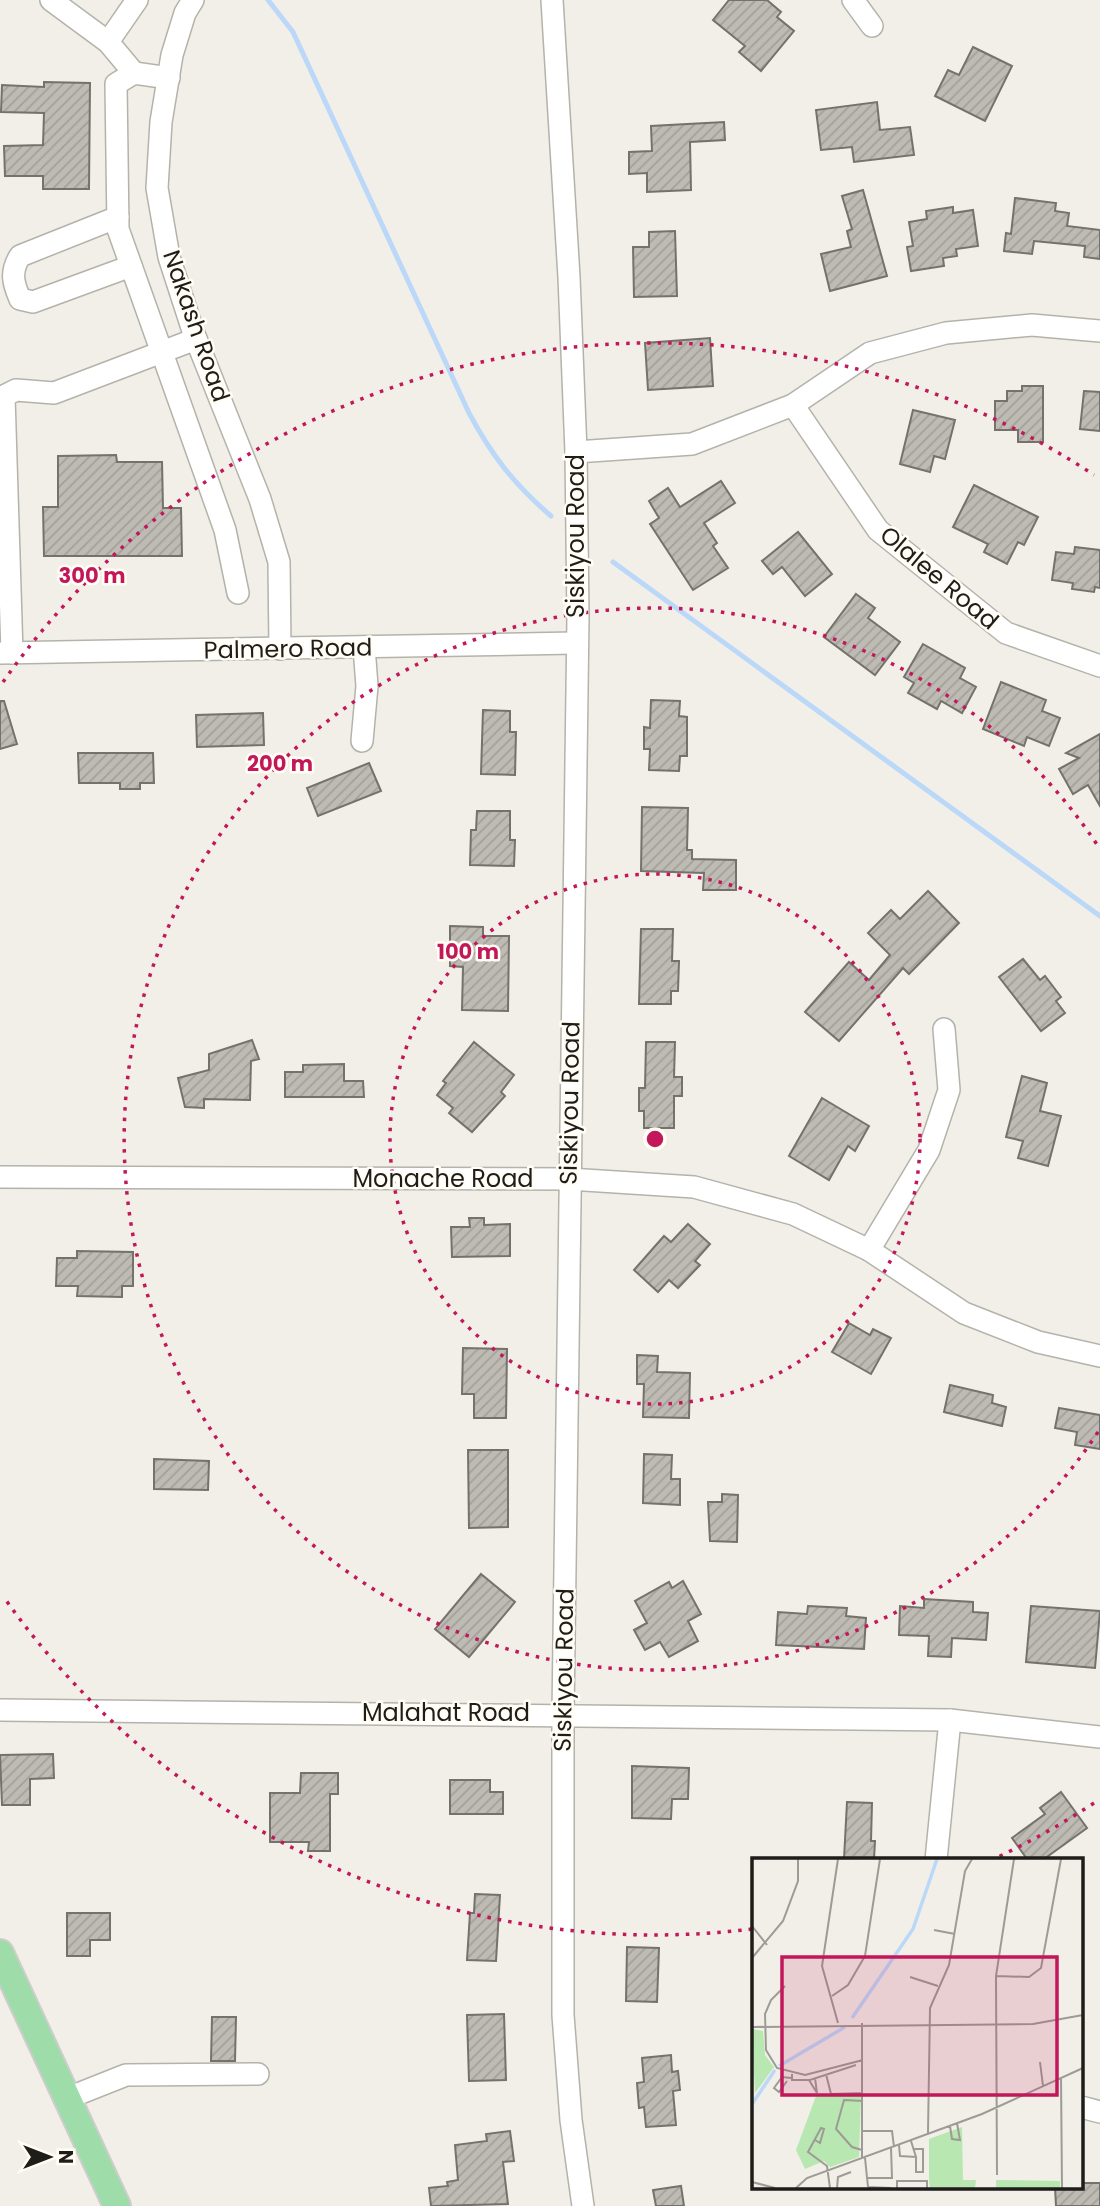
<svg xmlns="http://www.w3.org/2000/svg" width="1100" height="2206" font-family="Poppins,sans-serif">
  <defs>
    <pattern id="building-hatch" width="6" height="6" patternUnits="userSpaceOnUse" patternTransform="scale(1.75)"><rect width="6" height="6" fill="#bdbbb3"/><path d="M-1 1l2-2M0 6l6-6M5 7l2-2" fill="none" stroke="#a2a099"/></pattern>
  </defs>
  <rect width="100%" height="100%" fill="#f1efe7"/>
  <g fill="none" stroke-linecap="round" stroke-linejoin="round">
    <!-- stream -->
    <g stroke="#bbd8f9" stroke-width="5">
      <path d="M268,0L293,32L469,413C492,456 514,484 551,516"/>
      <path d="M613,562L1100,916"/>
    </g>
  </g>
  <!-- building -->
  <g fill="url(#building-hatch)" stroke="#74726b" stroke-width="2">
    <path d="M729,0H767L781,12L777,17L794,31L761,71L739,52L745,46L713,20Z"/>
    <path d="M973,47L1012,66L985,121L935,96L948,70L959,75Z"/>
    <path d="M44,82L90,83L89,189H43V176H5L4,146L43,145L44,113L1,112L2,85L44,87Z"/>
    <path d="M877,102L880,130L910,127L914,155L854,162L852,147L821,150L816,110Z"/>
    <path d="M724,122L725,140L690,142L691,190L647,192V173L629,174V152L652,151L651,126Z"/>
    <path d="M863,190L887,276L830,291L821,254L851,247L847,231L852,229L842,196Z"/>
    <path d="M1015,198L1056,203L1055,211L1069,213L1067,226L1100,230V259L1084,257L1085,246L1034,241L1032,254L1004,251L1006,233L1011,234Z"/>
    <path d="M953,207V213L973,210L978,246L956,249L957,256L943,258L944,266L911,271L907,247L913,246L909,222L927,219L926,211Z"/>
    <path d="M675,231L677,296L634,297L633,247H649V232Z"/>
    <path d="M710,338L713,386L648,390L645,343Z"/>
    <path d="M1022,386H1043V442H1018V430H995V401H1007V391H1022Z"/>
    <path d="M1084,391L1100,392V431L1080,429Z"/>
    <path d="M913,410L955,420L945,459L934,456L930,472L900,464Z"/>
    <path d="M116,455L117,462H162L163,508H181L182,556H44L43,507H58V456Z"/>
    <path d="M721,481L735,503L704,523L717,543L713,546L728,568L693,590L650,524L659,518L649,501L668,488L680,507Z"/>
    <path d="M974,485L1038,517L1024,545L1018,542L1007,564L984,552L988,544L953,527Z"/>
    <path d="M798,532L832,574L805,596L782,567L773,574L762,561Z"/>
    <path d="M1075,547L1100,550V588L1095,587L1094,592L1072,589L1073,583L1052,580L1056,552L1074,554Z"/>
    <path d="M856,594L875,608L868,618L900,642L875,675L824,637Z"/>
    <path d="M923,644L965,668L960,678L976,687L962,713L941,701L937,709L908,693L914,683L904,677Z"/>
    <path d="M1001,682L1046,700L1042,711L1060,718L1049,746L1027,737L1024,746L983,729Z"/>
    <path d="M651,700L680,701L679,716L687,717V756H680L679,771L649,770L650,749H644V727L650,728Z"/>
    <path d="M0,701H4L17,744L0,749Z"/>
    <path d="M483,710L510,711V732H516L515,775L481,774Z"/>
    <path d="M263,713L264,745L197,747L196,715Z"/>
    <path d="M1100,734V806L1088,785L1073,794L1059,769L1079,758L1066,753Z"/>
    <path d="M78,753H153L154,783H140V789H120V783H79Z"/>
    <path d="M369,763L381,791L318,816L307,788Z"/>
    <path d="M642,807L688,808L687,850H692V859L736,860V890H703L704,873L641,871Z"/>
    <path d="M477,811H510V840H515L514,866L470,865L471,830H476Z"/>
    <path d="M928,891L959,923L909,974L903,968L839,1041L805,1012L849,962L869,980L890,955L868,933L891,910L900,919Z"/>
    <path d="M450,926L483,927V936H509L508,1011L462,1010L463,967L450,966Z"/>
    <path d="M641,929H673L672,961H679L678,991H671V1004H639Z"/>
    <path d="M1023,959L1040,980L1045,976L1061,997L1056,1001L1065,1013L1041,1031L999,977Z"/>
    <path d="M252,1040L259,1059L251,1061L250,1100L204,1099V1108L185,1107L178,1078L209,1070V1054Z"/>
    <path d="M474,1042L514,1075L501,1092L505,1096L472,1132L449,1113L453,1108L437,1095L446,1083L443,1081Z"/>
    <path d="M646,1042H675L674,1077H682V1096H674V1128H644V1111H639V1088H645Z"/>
    <path d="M344,1064V1081H363L364,1097H285V1072H303V1065Z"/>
    <path d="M1022,1076L1047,1083L1040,1111L1061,1116L1048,1166L1018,1158L1023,1141L1006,1137Z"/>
    <path d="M822,1098L869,1126L855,1151L848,1146L829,1180L789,1156Z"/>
    <path d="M469,1218H484V1225L510,1224V1256L452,1257L451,1227H470Z"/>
    <path d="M688,1224L710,1244L695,1261L700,1265L678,1288L669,1280L658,1292L634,1270L664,1236L671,1242Z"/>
    <path d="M77,1251L133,1252V1286H122V1297L77,1296L78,1286H56L57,1258H77Z"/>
    <path d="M849,1323L870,1335L873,1329L891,1338L871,1374L832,1352Z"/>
    <path d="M463,1348L507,1349L506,1418H474V1394H462Z"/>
    <path d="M637,1355L658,1356L657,1372L690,1373L689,1418L643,1417L644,1384H637Z"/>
    <path d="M950,1385L993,1395L992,1403L1006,1407L1002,1426L944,1412Z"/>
    <path d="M1059,1408L1100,1415V1449L1075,1445L1077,1432L1055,1428Z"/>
    <path d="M468,1450H508V1527L469,1528Z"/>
    <path d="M644,1454L672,1455L671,1479H680V1505L643,1503Z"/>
    <path d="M154,1459L209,1461L208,1490L154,1489Z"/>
    <path d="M722,1494L738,1495L737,1542L710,1541L708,1502H722Z"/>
    <path d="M481,1574L515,1602L469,1657L435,1629Z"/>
    <path d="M683,1581L701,1614L688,1621L698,1641L669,1657L660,1642L645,1650L634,1630L647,1623L635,1601L669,1582L672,1588Z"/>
    <path d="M924,1599L973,1602V1612L988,1613L986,1640L952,1638L951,1657L928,1656L929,1636L899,1635L900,1606L924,1608Z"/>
    <path d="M808,1606L847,1608L846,1616L866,1618L864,1649L776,1645L778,1612L807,1614Z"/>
    <path d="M1031,1606L1100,1611L1095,1668L1026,1662Z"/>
    <path d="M53,1754L54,1778L30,1779V1805H2L0,1755Z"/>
    <path d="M632,1766L689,1768L688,1799H672L671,1819L632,1818Z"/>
    <path d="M301,1773H338V1794H330V1851H308L309,1842H270V1793H300Z"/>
    <path d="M450,1780H490V1792H503V1814H450Z"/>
    <path d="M1061,1792L1087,1828L1044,1859H1027L1012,1838L1045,1814L1040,1808Z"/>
    <path d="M847,1802L872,1803L871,1841H875L874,1859H844Z"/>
    <path d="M475,1894L500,1895L496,1961L467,1960L470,1913H474Z"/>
    <path d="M67,1913H110V1940H90V1956H67Z"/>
    <path d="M627,1947L659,1948L657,2002L626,2001Z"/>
    <path d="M504,2014L506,2080L469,2081L467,2015Z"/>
    <path d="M212,2017H236L235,2061H211Z"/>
    <path d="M671,2055L672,2072L678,2071L680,2090L673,2091L676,2125L646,2127L644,2107L639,2108L637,2083L644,2082L642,2058Z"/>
    <path d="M510,2131L514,2161L503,2162L508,2204L431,2206L429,2188L448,2186L447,2182L458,2180L455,2145L487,2141L486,2134Z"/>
    <path d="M1081,2183H1100V2206H1056L1055,2187H1081Z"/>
    <path d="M681,2186L684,2206H656L653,2190Z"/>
  </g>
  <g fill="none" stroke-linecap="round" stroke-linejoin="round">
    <!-- minor casing -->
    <g stroke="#b4b3aa" stroke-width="24">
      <g id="minor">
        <path d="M51,0L108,42L134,73"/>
        <path d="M193,0L185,13L172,55L161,122L157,188L169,257L194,334L260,499L279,562L280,649"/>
        <path d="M552,0L569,277L576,452L578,617L563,1714V2015L571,2120L583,2206"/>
        <path d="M853,0L872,26"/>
        <path d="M108,42L137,0"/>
        <path d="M169,78L134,73L116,84L118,229L225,530L238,593"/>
        <path d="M118,217L20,256C10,272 13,283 20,299L33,302L131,266"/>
        <path d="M793,405L878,530L1006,633L1100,666"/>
        <path d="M576,452L692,444L793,405L870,353L946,333L1032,325L1100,331"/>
        <path d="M0,653L575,643"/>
        <path d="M12,653L4,396L16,390L54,393L196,339"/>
        <path d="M362,741L367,686L364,647"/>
        <path d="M0,1177L569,1179L694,1187L793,1214L869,1250L964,1313L1038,1342L1100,1356"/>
        <path d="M869,1250L929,1150L949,1090L944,1029"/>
        <path d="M0,1710L950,1720L1100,1737"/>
        <path d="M936,1860L950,1720"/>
        <path d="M68,2098L126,2075L258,2074"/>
        <path d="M1081,2107L1100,2112"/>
      </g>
    </g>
    <!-- major casing -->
    <g stroke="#cecdcd" stroke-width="30">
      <path id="major" d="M0,1953L117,2206"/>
    </g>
    <!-- minor -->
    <use href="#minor" stroke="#fff" stroke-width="21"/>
    <!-- major -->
    <use href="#major" stroke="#9edda9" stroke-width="26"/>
  </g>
  <!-- distance rings -->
  <g fill="none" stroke="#c2185b" stroke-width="3.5" stroke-dasharray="3.5 7">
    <circle cx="655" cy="1139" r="265"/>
    <path d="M1098 1432A531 531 0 1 1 1098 846"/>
    <path d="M1094 1803A796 796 0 0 1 998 1857M752 1929A796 796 0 0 1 3 1596M3 682A796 796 0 0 1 1094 475"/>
  </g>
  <g text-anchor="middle" stroke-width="5" stroke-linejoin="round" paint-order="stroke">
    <!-- street labels -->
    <g font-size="24" fill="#1e1d1a" stroke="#fffdf4">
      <text transform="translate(196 326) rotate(71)" y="8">Nakash Road</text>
      <text transform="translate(576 536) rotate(-90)" y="8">Siskiyou Road</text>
      <text transform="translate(939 578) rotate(40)" y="8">Olalee Road</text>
      <text transform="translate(288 649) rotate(-1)" y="8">Palmero Road</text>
      <text transform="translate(570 1103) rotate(-89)" y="8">Siskiyou Road</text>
      <text x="443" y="1187">Monache Road</text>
      <text transform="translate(564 1670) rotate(-89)" y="8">Siskiyou Road</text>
      <text x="446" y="1721">Malahat Road</text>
    </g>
  </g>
  <!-- overview -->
  <g transform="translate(752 1858)">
    <rect width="331" height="331" fill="#f1efe7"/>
    <path d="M0,171L11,173L13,197L22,209L3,235ZM109,237L107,299L78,309L72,303L53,311L44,292L64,238ZM177,322H224L223,330H178ZM244,322L308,323V330H244Z" fill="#b9e7b1"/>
    <path d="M210,269L211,322H177V281Z" fill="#b9e7b1"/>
    <path fill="none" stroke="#bbd8f9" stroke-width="3.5" d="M100,160L161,71L185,1M27,208L93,169M0,246L23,212"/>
    <path fill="none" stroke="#9d9b95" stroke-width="2" d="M86,1L70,108L86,165M0,68L15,87M182,72L203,76M0,100L31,63L46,23V1M244,118L277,119L289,110L309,1M158,119L186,128M33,128L19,142L13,156L14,192L25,210L53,217L111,202M80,138L96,127L113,98L128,1M0,169L281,166L331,157M288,204L291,228M40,216V222H58L104,207M74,216L79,236L111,235M309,220L310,330M57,222L65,235L63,220M35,223L27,234L22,230L30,219L39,220M198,268L200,281L208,282L205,265M109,273H140L142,289M176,275L178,150L197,107L213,13L220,1M63,282L68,285L72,271L69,270L56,294L75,308L78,330M147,287L148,298L164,299L159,283M162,291H171V314H164V299M110,292L100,289L84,271L92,242L111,243M110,300V165M113,300L116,329M245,317L244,118L262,1M116,320H140L139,290M0,324L23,330M116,329L139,330M44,330L55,320L230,256L331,210M85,330L86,319L99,314M145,330V323H175V330"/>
    <path fill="#c2185b" fill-opacity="0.15" stroke="#c2185b" stroke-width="3.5" d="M30,99H305V237H30Z"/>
    <rect width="331" height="331" fill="none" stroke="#1e1d1a" stroke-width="3.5"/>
  </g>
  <circle cx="655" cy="1139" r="10" fill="#c2185b" stroke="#fffdf4" stroke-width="3.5"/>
  <g font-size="21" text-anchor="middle" font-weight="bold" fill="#c2185b" stroke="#fffdf4" stroke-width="5" stroke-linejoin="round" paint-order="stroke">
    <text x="92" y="583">300 m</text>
    <text x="280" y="771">200 m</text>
    <text x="468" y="959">100 m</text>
  </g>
  <!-- north arrow -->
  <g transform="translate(49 2157) rotate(90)" stroke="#fffdf4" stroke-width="5" paint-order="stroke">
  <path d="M0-5L12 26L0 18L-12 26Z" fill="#1e1d1a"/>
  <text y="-10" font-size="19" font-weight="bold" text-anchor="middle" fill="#1e1d1a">N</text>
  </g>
</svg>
